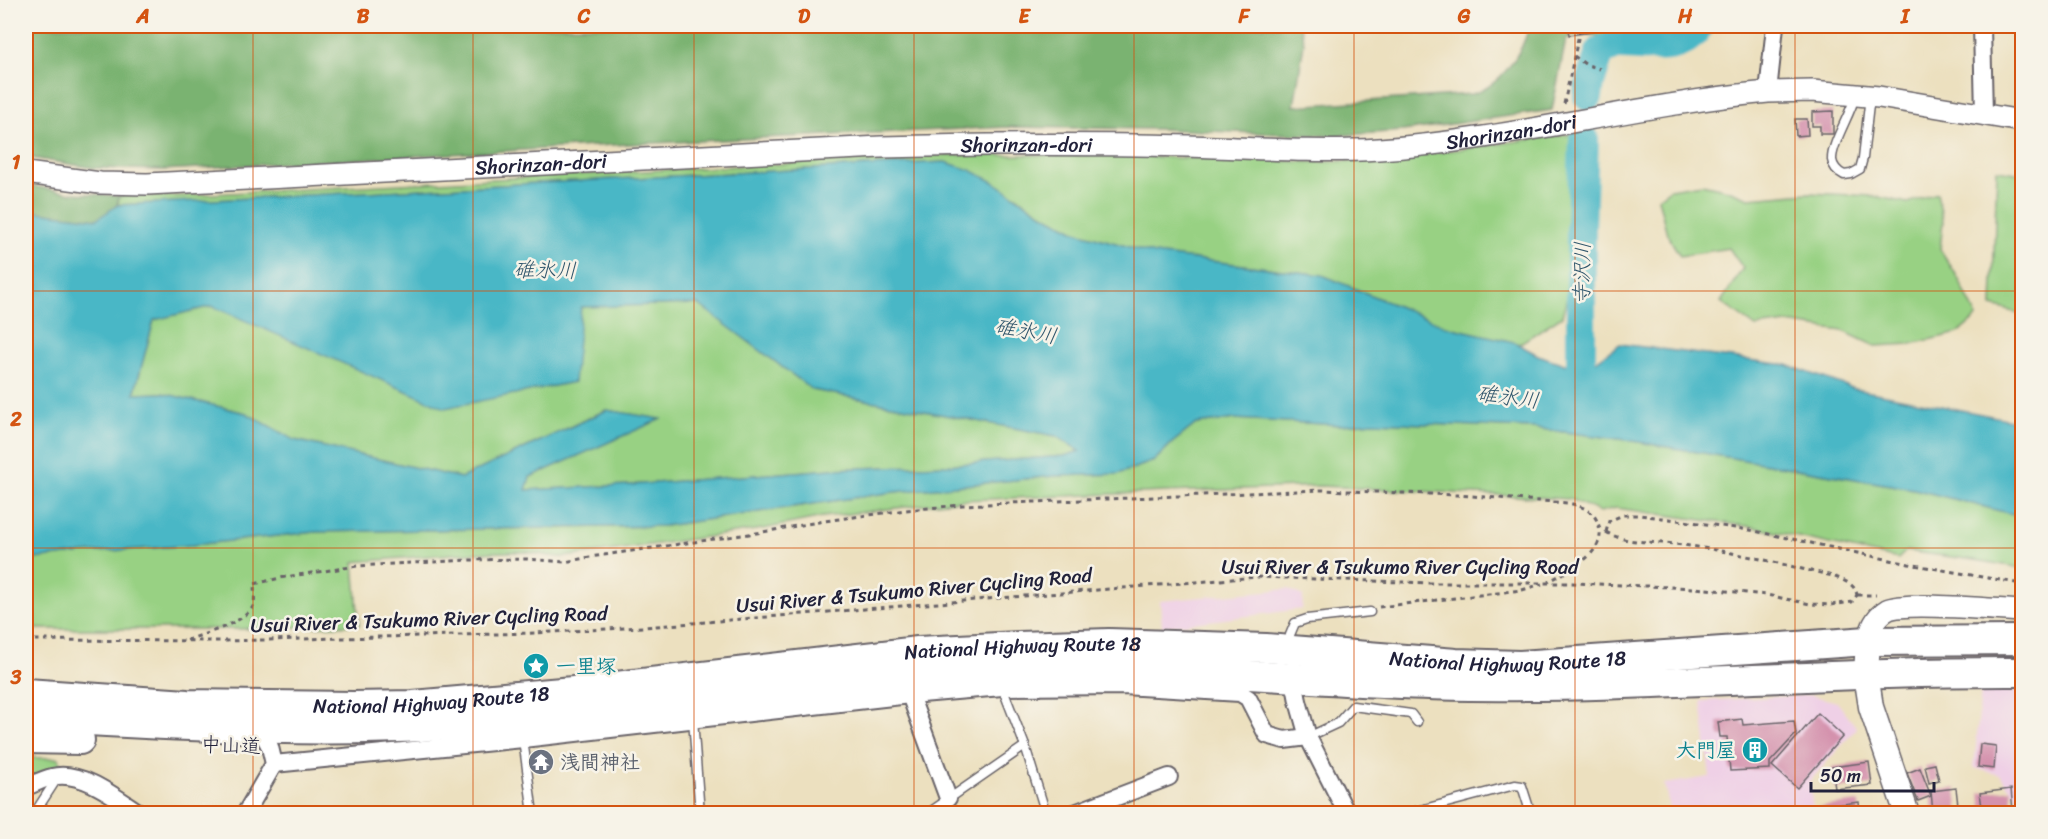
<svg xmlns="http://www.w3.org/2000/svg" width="2048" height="839" font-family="Sriracha,'Klee One',sans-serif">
  <rect width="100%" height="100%" fill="#f7f3e8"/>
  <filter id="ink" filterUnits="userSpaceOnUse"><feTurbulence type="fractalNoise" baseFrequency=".0167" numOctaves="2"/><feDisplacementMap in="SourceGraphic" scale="12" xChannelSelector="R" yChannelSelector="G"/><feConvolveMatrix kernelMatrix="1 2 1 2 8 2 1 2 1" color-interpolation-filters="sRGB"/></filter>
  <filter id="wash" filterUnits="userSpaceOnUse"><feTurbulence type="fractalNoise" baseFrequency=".008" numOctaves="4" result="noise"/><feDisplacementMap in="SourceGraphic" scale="24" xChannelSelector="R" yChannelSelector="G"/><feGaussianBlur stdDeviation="1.35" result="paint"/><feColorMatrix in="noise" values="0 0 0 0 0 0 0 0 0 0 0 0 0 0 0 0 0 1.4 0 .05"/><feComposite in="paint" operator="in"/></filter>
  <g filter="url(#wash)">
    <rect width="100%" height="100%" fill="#ece0bf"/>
    <!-- built -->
    <g fill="#efd0e6">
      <path d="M1288,589L1303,596L1302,609L1162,627L1160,601Z"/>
      <path d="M1981,690H2022V804L2000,775L1974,768Z"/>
      <path d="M1810,695L1837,702L1857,728L1809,782L1814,813H1671L1664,784L1710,777L1701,701Z"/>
    </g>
    <!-- green -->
    <g fill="#98d183" stroke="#5d7a5f" stroke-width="1.5">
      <path d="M1578,133L1572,278L1562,316L1519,344L1448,327L1322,275L1154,254L1077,232L1039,212L1016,196L945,162L118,205L119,196H176L945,155H1095L1314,162L1382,160Z"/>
      <path d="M1997,170L2022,174V314L1992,306Z"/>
      <path d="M1702,184L1728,190L1749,198L1808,193L1873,196L1908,203L1937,193L1943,222L1940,249L1957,276L1977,317L1958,333L1911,344L1875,346L1843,331L1787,323L1756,327L1721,302L1743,268L1729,248L1680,256L1667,234L1658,198L1670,189Z"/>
      <path d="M699,304L813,390L1056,436L1081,451L1064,456L947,465L832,469L630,485L525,490L530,477L660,419L606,410L461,478L294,440L246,413L162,393L134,394L154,320L212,306L267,329L590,306Z"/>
      <path d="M1235,419L1341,425L1373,422L1533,428L1627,440L1914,489L2008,513L2022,515V568L1975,560L1906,551L1898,559L1753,527L1616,508L1600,512L1570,499L1321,486L962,500L823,517L763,529L565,557C551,557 538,553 524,552C467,551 410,558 354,562L359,625L237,629H26V560L82,553L192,545L315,532L664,526L894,492L1054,476L1118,474L1154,461L1172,443L1196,424Z"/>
      <path d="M26,758H59L61,767L26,780Z"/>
    </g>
    <!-- forest -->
    <g fill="#7ab371" stroke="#4e6a56" stroke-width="1.5">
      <path d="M26,26H1300L1304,43L1294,106L1472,94C1500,86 1523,53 1529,26H1693C1668,47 1664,39 1634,39C1625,38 1615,41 1605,41C1594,31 1579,37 1566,39L1552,110L1403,131L1330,136L1158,129L1008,127L631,144L162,170L94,168L26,157Z"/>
      <path d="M26,185L72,193L119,196L117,205L98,219L36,212L26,213Z"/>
    </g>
    <!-- water -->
    <path fill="#4ab7c6" stroke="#366c80" stroke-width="1.5" fill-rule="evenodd" d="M945,162L970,170L994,182L1039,212L1077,232L1154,254L1322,275L1448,327L1514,342L1538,355L1573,367L1593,363L1620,344L1787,365L1855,389L2022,422V515L2008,513L1914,489L1627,440L1533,428L1373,422L1341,425L1235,419L1196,424L1172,443L1154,461L1118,474L1054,476L894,492L664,526L315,532L192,545L83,553L26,560V213L36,212L97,219L118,205ZM698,304L813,390L1056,436L1080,451L1064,456L947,465L832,469L630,485L526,490L530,477L661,419L607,410L461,478L294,440L246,413L162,393L134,394L154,320L212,306L445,408L574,382L581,307Z"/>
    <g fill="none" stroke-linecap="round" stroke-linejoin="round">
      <!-- river -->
      <g stroke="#4ab7c6" stroke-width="30">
        <path d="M1588,96L1590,82L1600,52C1606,50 1612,46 1617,45C1649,44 1677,57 1699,26"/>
        <path d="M1576,406L1581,369V228L1584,139"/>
      </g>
    </g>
    <g id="blocks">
      <!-- building -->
      <g fill="#d492ad">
        <path d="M1567,26H1592V32L1569,35Z"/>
        <path d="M1833,111V134H1820V126H1812V112Z"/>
        <path d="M1795,119H1807L1808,135L1796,136Z"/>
        <path d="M1818,713L1843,736L1797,788L1772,766Z"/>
        <path d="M1742,719L1743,725L1794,721L1796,734L1770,762V769L1730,771L1727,737H1720L1718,722Z"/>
        <path d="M1980,744L1996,746L1994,769L1978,767Z"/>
        <path d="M1869,762L1872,785L1835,789L1832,767Z"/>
        <path d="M1935,764L1939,780L1929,783L1925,766Z"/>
        <path d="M1920,768L1931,796L1918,801L1907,773Z"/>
        <path d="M1956,788L1959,814H1933L1931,791Z"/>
        <path d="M2011,789L2013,811L1983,814L1980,793Z"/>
        <path d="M1859,802L1860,814H1819L1818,807Z"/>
      </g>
    </g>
  </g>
  <g filter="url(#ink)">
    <use href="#blocks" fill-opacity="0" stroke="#696469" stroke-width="1.5"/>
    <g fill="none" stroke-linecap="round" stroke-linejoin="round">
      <!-- service casing -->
      <g stroke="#696469" stroke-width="11">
        <g id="service">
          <path d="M1855,96C1851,114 1831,144 1832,160C1833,167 1838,172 1844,175L1851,174L1860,169L1863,158L1870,96"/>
          <path d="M1289,644L1290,635L1295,623L1307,619L1370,612"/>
          <path d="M1002,687L1025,746L1046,814"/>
          <path d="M693,719L700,814"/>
          <path d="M1308,737L1338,723L1353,706L1411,714L1417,722"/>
          <path d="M523,739L533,814"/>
          <path d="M34,814L58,777"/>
          <path d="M927,814L1025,746"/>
          <path d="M1405,814L1515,785L1522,786L1531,814"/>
        </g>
      </g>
      <!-- minor casing -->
      <g stroke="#696469" stroke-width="20">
        <g id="minor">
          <path d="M1982,26L1984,115"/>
          <path d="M1768,92L1775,26"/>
          <path d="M1292,670L1298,701L1308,737L1347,814"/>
          <path d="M910,695L948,798"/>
          <path d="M274,764L523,739L910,695L1002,687L1123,686L1240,693L1248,698L1267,735L1284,740L1308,737"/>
          <path d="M26,787C34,784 43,779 52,777C81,769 118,799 141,814"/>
          <path d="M245,814L274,764L270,747L260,727"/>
          <path d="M1072,814L1169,777"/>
        </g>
      </g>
      <!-- tertiary casing -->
      <g stroke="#696469" stroke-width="24">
        <g id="tertiary">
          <path id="s1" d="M26,173L100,183L147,184L881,147C984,144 1086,144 1189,146C1252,148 1315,153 1379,149C1510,140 1638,104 1768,92L1812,91L1879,97L2022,121"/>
          <path d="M1868,641C1871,629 1875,617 1887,610C1905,601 1997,610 2022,611"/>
        </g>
      </g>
      <!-- secondary casing -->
      <g stroke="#696469" stroke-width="27">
        <path id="secondary" d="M1868,641L1866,674L1871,707L1907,814"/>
      </g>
      <!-- trunk casing -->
      <g stroke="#696469" stroke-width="32">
        <g id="trunk">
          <path id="s2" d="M26,693L187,704L353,706L413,705L573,691L918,651L1019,646L1109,643L1266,648L1456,663L1520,665L1868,641L2022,640"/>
          <path d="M26,718C162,724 301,735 438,726C632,714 824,679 1018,669C1168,662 1319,685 1470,686C1654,688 1838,671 2022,672"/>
          <path d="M26,739L80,740"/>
        </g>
      </g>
      <!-- path -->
      <g stroke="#696469" stroke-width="3" stroke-dasharray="4.5 4.5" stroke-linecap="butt">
        <path d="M1574,56L1585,64L1600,69"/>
        <path d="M1564,104L1579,34V26"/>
        <path d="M1606,532L1609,521L1623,515H1640L1750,530L1909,564L2022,584"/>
        <path d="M1606,532C1626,544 1652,541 1674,544C1719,549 1763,559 1806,570C1820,573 1838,576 1850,584C1854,587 1856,590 1857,595"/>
        <path d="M1857,595H1876"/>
        <path d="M1379,607L1522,590L1542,584"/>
        <path d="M26,640L226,641L535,633L644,627L1257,577L1431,583H1573L1695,588L1767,595L1810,604L1831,605L1852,602L1857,595"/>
        <path d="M187,640C204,634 248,622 254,604C255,598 254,590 254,584L285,577L357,566L469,560L527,559L565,562L590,557L763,532L824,521L906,510L962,505L1321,490L1457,495L1568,503C1581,506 1593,510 1598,523C1610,553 1568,570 1548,582"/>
        <path d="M26,644L33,641"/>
      </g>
      <!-- service -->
      <use href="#service" stroke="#fff" stroke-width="8"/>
      <!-- minor -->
      <use href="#minor" stroke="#fff" stroke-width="16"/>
      <!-- tertiary -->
      <use href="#tertiary" stroke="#fff" stroke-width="21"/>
      <!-- secondary -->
      <use href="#secondary" stroke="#fff" stroke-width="24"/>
      <!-- trunk -->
      <use href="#trunk" stroke="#fff" stroke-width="28"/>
    </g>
  </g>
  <!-- grid -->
  <path fill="none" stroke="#d45411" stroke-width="1.5" stroke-opacity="0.55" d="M253,26V814M473,26V814M694,26V814M914,26V814M1134,26V814M1354,26V814M1575,26V814M1795,26V814M26,291H2022M26,548H2022"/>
  <!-- icons -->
  <defs>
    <g id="sight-disc" transform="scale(1.35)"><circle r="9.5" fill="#0f9aa8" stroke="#f7f3e8"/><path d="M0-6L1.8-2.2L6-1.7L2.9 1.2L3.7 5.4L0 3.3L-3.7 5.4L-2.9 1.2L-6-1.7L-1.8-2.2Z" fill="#fff"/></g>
    <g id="building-disc" transform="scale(1.35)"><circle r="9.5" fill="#0f9aa8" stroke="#f7f3e8"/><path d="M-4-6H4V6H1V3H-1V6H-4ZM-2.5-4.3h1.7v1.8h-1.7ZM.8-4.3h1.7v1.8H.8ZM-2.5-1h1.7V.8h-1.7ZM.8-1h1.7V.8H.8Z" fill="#fff"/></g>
    <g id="temple-disc" transform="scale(1.35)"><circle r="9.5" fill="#6b7280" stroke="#f7f3e8"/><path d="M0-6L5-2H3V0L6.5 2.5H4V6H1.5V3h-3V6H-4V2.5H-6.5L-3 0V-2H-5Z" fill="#fff"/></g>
  </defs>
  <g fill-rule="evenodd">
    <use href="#sight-disc" x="536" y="666"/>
    <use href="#building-disc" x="1755" y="750"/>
    <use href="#temple-disc" x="541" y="762"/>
  </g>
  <g text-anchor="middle" stroke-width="5" stroke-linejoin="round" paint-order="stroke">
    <!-- street labels -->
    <g font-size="20" fill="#22223b" stroke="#f7f3e8">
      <text dy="7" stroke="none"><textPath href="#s1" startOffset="1488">Shorinzan-dori</textPath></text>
      <text dy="7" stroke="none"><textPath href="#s1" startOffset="1002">Shorinzan-dori</textPath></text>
      <text dy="7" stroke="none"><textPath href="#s1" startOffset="516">Shorinzan-dori</textPath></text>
      <text x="1400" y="574">Usui River &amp; Tsukumo River Cycling Road</text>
      <text transform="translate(914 590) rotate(-5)" y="7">Usui River &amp; Tsukumo River Cycling Road</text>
      <text transform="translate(429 619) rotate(-2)" y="7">Usui River &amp; Tsukumo River Cycling Road</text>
      <text dy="7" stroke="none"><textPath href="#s2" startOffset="1000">National Highway Route 18</textPath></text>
      <text dy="7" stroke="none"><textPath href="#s2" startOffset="1486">National Highway Route 18</textPath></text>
      <text dy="7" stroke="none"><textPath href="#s2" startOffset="406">National Highway Route 18</textPath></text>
      <text transform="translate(231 745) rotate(2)" y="7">中山道</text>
    </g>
    <!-- culture labels -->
    <g font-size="20" font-weight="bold" fill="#0d838f" stroke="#f7f3e8" text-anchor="start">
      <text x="556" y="673">一里塚</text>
      <text x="1736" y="757" text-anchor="end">大門屋</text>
    </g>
    <!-- worship labels -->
    <g font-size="20" font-weight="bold" fill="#5b616d" stroke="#f7f3e8" text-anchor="start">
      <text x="560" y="769">浅間神社</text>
    </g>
    <!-- water labels -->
    <g font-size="21" font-style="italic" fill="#30566c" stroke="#f7f3e8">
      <text transform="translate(545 270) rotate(1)" y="7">碓氷川</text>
      <text transform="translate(1582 273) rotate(-89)" y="7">寺沢川</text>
      <text transform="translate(1026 331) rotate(10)" y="7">碓氷川</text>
      <text transform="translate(1508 397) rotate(7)" y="7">碓氷川</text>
    </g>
  </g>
  <!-- margin -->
  <rect width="2048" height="839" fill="none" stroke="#f7f3e8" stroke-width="66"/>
  <!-- scale -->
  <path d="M1811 782v9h123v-9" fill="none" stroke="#22223b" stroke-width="3"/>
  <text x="1820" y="782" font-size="18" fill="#22223b" stroke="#f7f3e8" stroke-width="4.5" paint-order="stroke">50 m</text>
  <rect x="33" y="33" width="1982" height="773" fill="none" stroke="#d45411" stroke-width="2"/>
  <g font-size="20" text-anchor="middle" font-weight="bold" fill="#d45411">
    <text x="143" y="23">A</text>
    <text x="363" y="23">B</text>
    <text x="584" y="23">C</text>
    <text x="804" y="23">D</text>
    <text x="1024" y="23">E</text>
    <text x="1244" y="23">F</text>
    <text x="1464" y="23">G</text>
    <text x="1685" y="23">H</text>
    <text x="1905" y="23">I</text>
    <text x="16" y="169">1</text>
    <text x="16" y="426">2</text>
    <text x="16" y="684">3</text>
  </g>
</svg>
